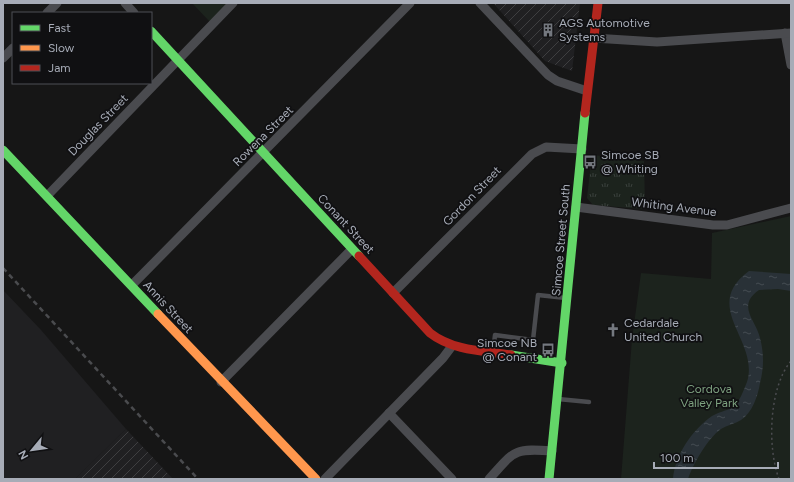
<svg xmlns="http://www.w3.org/2000/svg" width="794" height="482" font-family="Figtree,sans-serif">
  <defs>
    <pattern id="industrial-furrows" width="10" height="10" patternUnits="userSpaceOnUse"><rect width="10" height="10" fill="#202022"/><path d="M-1 1l2-2M0 10L10 0M9 11l2-2" fill="none" stroke="#3e3e40"/></pattern>
    <pattern id="grass-tufts" width="24" height="20" patternUnits="userSpaceOnUse"><rect width="24" height="20" fill="#1c231d"/><path d="M3 7l-1-3M5 7V3M7 7l1-3M15 17l-1-3M17 17v-4M19 17l1-3" fill="none" stroke="#3a403c"/></pattern>
    <pattern id="water-ripples" width="26" height="14" patternUnits="userSpaceOnUse"><rect width="26" height="14" fill="#293137"/><path d="M2 4q2-2 4 0t4 0M15 11q2-2 4 0t4 0" fill="none" stroke="#454c52"/></pattern>
  </defs>
  <rect width="100%" height="100%" fill="#161616"/>
  <!-- built -->
  <path fill="#202022" d="M3,290L41,330L126,429L75,479H3Z"/>
  <!-- industrial -->
  <g fill="url(#industrial-furrows)">
    <path d="M493,3H580L572,71L545,61Z"/>
    <path d="M126,429L173,479H75Z"/>
  </g>
  <!-- grass -->
  <path fill="url(#grass-tufts)" d="M592,155L644,161L645,209L593,205L587,198Z"/>
  <!-- park -->
  <g fill="#1c231d">
    <path d="M192,3H231L211,23Z"/>
    <path d="M791,216V479H621L632,339L641,273L711,279L712,233Z"/>
  </g>
  <!-- water -->
  <path fill="url(#water-ripples)" d="M749,271L791,274V291L778,289L759,290C736,306 756,320 760,338C764,354 764,367 760,383C758,396 752,413 741,420C735,424 727,425 721,429C708,438 693,464 688,479H673C675,455 692,430 712,416C719,412 725,411 732,408C739,404 744,389 747,382C760,340 700,307 749,271Z"/>
  <g fill="none" stroke-linecap="round" stroke-linejoin="round">
    <!-- path -->
    <path stroke="#4c4d51" stroke-width="1.5" stroke-dasharray="2 3" stroke-linecap="butt" d="M779,479C767,447 769,387 791,361"/>
    <!-- lane -->
    <g stroke="#4a4b4f" stroke-width="4.5">
      <path d="M493,352L495,335L533,340L538,295L566,298"/>
      <path d="M558,399L589,402"/>
    </g>
    <!-- street -->
    <g stroke="#4a4b4f" stroke-width="9">
      <path d="M125,3L134,13"/>
      <path d="M480,3L548,75L557,81L587,91"/>
      <path d="M47,13L57,3"/>
      <path d="M785,33L791,65"/>
      <path d="M593,38L657,42L791,33"/>
      <path d="M3,58L13,48"/>
      <path d="M47,196L233,3"/>
      <path d="M576,207L713,225H727L791,208"/>
      <path d="M132,285L410,3"/>
      <path d="M393,293L532,154L546,147L582,149"/>
      <path d="M221,382L352,249"/>
      <path d="M389,413L452,479"/>
      <path d="M325,479L443,358L452,346"/>
      <path d="M489,479C515,451 512,448 552,451"/>
    </g>
    <!-- fast -->
    <g stroke="#63d668" stroke-width="9">
      <path d="M151,31L359,256"/>
      <path d="M3,150L158,314"/>
      <path d="M511,355L562,363"/>
      <path d="M549,479L585,113"/>
    </g>
    <!-- slow -->
    <path stroke="#ff974d" stroke-width="9" d="M158,314L316,479"/>
    <!-- jam -->
    <g stroke="#b3261e" stroke-width="9">
      <path d="M585,113L598,3"/>
      <path d="M359,256L430,333C453,351 484,351 511,355"/>
    </g>
    <!-- rail -->
    <path stroke="#4a4b4e" stroke-width="2.5" stroke-dasharray="5 4" stroke-linecap="butt" d="M3,268L198,479"/>
  </g>
  <!-- icons -->
  <defs>
    <g id="building-bare" transform="scale(1.08)"><path d="M-4-6H4V6H1V3H-1V6H-4ZM-2.5-4.3h1.7v1.8h-1.7ZM.8-4.3h1.7v1.8H.8ZM-2.5-1h1.7V.8h-1.7ZM.8-1h1.7V.8H.8Z" fill="#74787f" stroke="#101012" stroke-width="2.5" paint-order="stroke"/></g>
    <g id="bus-bare" transform="scale(1.08)"><path d="M-5-6H5V4H4V6H2V4H-2V6H-4V4H-5ZM-3.5-4V0h7V-4ZM-3.5 1.2v1.5H-2V1.2ZM2 1.2v1.5H3.5V1.2Z" fill="#74787f" stroke="#101012" stroke-width="2.5" paint-order="stroke"/></g>
    <g id="church-bare" transform="scale(1.08)"><path d="M-1.2-6h2.4v3.5h3.3v2.4h-3.3V6h-2.4V-.1h-3.3v-2.4h3.3Z" fill="#74787f" stroke="#101012" stroke-width="2.5" paint-order="stroke"/></g>
  </defs>
  <g fill-rule="evenodd">
    <use href="#building-bare" x="548" y="30"/>
    <use href="#bus-bare" x="590" y="162"/>
    <use href="#church-bare" x="613" y="330"/>
    <use href="#bus-bare" x="548" y="350"/>
  </g>
  <g text-anchor="middle" stroke-width="3.5" stroke-linejoin="round" paint-order="stroke">
    <!-- poi labels -->
    <g font-size="12" fill="#a7acb7" stroke="#101012" text-anchor="start">
      <text x="559" y="27">AGS Automotive<tspan x="559" dy="14">Systems</tspan></text>
      <text x="601" y="159">Simcoe SB<tspan x="601" dy="14">@ Whiting</tspan></text>
      <text x="624" y="327">Cedardale<tspan x="624" dy="14">United Church</tspan></text>
      <text x="537" y="347" text-anchor="end">Simcoe NB<tspan x="537" dy="14">@ Conant</tspan></text>
    </g>
    <!-- street labels -->
    <g font-size="12" fill="#a7acb7" stroke="#101012">
      <text transform="translate(98 125) rotate(-46)" y="4">Douglas Street</text>
      <text transform="translate(263 136) rotate(-45)" y="4">Rowena Street</text>
      <text transform="translate(472 196) rotate(-46)" y="4">Gordon Street</text>
      <text transform="translate(674 207) rotate(7)" y="4">Whiting Avenue</text>
      <text transform="translate(346 224) rotate(47)" y="4">Conant Street</text>
      <text transform="translate(561 240) rotate(-85)" y="4">Simcoe Street South</text>
      <text transform="translate(168 307) rotate(47)" y="4">Annis Street</text>
    </g>
    <!-- park labels -->
    <g font-size="12" fill="#7ea280" stroke="#101012">
      <text x="709" y="393">Cordova<tspan x="709" dy="14">Valley Park</tspan></text>
    </g>
  </g>
  <!-- border -->
  <rect width="794" height="482" fill="none" stroke="#a7acb7" stroke-width="8"/>
  <!-- legend -->
  <rect x="12" y="12" width="140" height="72" fill="#101012" stroke="#4c4e54"/>
  <rect x="20" y="25" width="20" height="6" fill="#63d668" stroke="#4c4e54"/>
  <text x="48" y="32" font-size="12" fill="#a7acb7">Fast</text>
  <rect x="20" y="45" width="20" height="6" fill="#ff974d" stroke="#4c4e54"/>
  <text x="48" y="52" font-size="12" fill="#a7acb7">Slow</text>
  <rect x="20" y="65" width="20" height="6" fill="#b3261e" stroke="#4c4e54"/>
  <text x="48" y="72" font-size="12" fill="#a7acb7">Jam</text>
  <!-- north arrow -->
  <g transform="translate(32 450) rotate(241)" stroke="#101012" stroke-width="3" paint-order="stroke">
  <path d="M0-3L7 15L0 10L-7 15Z" fill="#a7acb7"/>
  <text y="-6" font-size="11" font-weight="bold" text-anchor="middle" fill="#a7acb7">N</text>
  </g>
  <!-- scale -->
  <path d="M654 462v6h124v-6" fill="none" stroke="#a7acb7" stroke-width="2"/>
  <text x="660" y="462" font-size="12" fill="#a7acb7" stroke="#101012" stroke-width="3" paint-order="stroke">100 m</text>
</svg>
